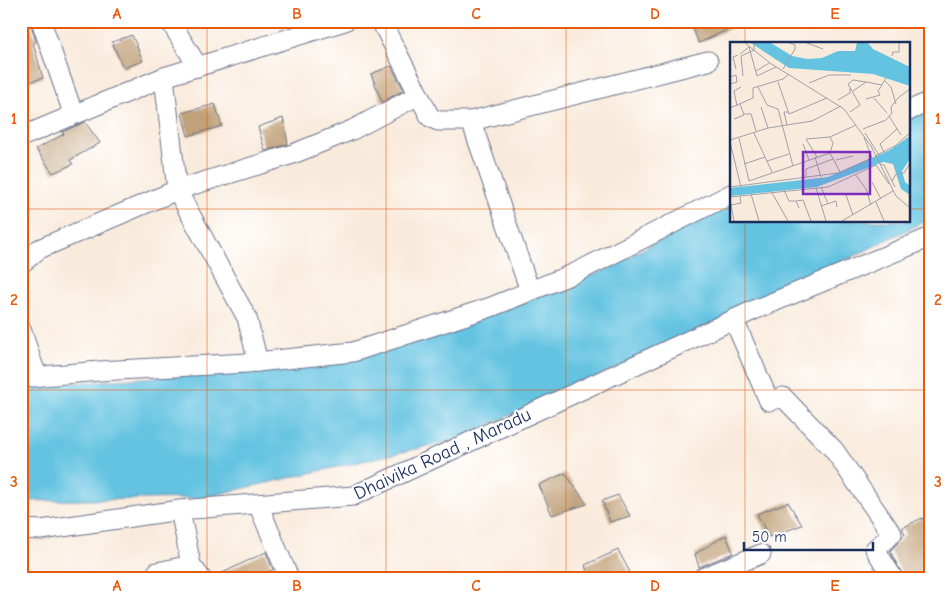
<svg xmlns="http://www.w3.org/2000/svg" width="952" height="599" font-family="'Comic Neue',sans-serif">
  <rect width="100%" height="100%" fill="#fff"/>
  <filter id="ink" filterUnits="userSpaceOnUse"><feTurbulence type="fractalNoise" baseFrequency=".02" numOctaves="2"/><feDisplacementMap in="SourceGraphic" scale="10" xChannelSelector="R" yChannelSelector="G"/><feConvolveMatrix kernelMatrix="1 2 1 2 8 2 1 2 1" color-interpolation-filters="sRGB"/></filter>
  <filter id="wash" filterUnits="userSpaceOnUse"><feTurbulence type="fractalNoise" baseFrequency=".0096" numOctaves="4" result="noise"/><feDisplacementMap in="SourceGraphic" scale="20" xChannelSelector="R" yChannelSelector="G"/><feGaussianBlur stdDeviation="1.12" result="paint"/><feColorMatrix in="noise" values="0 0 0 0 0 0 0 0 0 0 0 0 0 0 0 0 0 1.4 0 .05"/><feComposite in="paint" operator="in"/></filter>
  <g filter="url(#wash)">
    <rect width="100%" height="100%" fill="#f9ebdc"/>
    <!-- water -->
    <path fill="#63c3e1" stroke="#3f79a0" d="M931,107V218L745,310L455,440L201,498L21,501V387L198,374L487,315L606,270L731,199V221H908V116Z"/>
    <g id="blocks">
      <!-- building -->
      <g fill="#c1a179">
        <path d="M21,21H30L36,42L33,43L43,78L21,84Z"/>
        <path d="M689,21H746L699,43Z"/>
        <path d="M132,35L143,61L123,68L112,42Z"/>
        <path d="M391,66L404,90L382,102L371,74Z"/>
        <path d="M215,104L222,126L188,136L182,113Z"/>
        <path d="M283,118L288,144L265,151L258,127Z"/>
        <path d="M85,122L100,143L70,160L73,164L53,173L36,149L64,134L62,132Z"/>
        <path d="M565,473L587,504L552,515L539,485Z"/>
        <path d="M618,495L630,516L610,522L602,501Z"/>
        <path d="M788,502L802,525L769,537L757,514Z"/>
        <path d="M922,518L931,533V551L925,555L931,569V578H904L890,551L902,538L905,534L902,528Z"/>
        <path d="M726,535L733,553L699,567L695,554Z"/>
        <path d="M618,550L633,578H589L585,565Z"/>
        <path d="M266,552L273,570L253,578H212Z"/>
      </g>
    </g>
  </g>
  <g filter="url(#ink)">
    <use href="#blocks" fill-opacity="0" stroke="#69718a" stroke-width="1"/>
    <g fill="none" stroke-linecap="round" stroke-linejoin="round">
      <!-- street casing -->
      <g stroke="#69718a" stroke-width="21">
        <g id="street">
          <path d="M41,21L73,113"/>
          <path d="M170,21L198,67"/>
          <path d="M381,21L430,117L438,121H471L530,291"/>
          <path d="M164,77L177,190L247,318L258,362"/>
          <path d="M908,111L931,101"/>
          <path d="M471,121L708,61"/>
          <path d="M21,137L164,77L345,21"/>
          <path d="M21,264L39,249L177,190L293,154L352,130L419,95"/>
          <path d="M734,320L769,401L783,397L834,450L892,534L875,549L893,578"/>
          <path d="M21,329L37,377"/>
          <path d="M21,378L99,371L247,363L353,352L491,307L575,273L731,194"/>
          <path d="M258,504L289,578"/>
          <path d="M180,510L191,565L201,578"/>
          <path d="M21,529L41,530L180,510L353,496L754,310L931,237"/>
          <path d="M157,572L191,565"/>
          <path d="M702,578L761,554"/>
        </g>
      </g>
      <!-- street -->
      <use href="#street" stroke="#fff" stroke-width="19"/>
    </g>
  </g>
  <!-- grid -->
  <path fill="none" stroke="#e8590c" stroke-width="1" stroke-opacity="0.55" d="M207,21V578M386,21V578M566,21V578M745,21V44M21,209H731M908,209H931M745,221V578M21,390H931"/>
  <g text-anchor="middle" stroke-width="4" stroke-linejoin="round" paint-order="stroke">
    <!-- street labels -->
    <g font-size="19" fill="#1b2f5e" stroke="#fff">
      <text transform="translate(442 453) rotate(-25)" y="7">Dhaivika Road , Maradu</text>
    </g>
  </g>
  <!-- overview -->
  <g transform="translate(730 42)">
    <rect width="180" height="180" fill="#f9ebdc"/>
    <path d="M21,1H41L62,14L77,17L92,16L108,9H125L127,1H138L143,7L180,25V44L143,32L59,26ZM180,94V117L172,129L175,140L180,144V153L171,147L163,122L153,120L87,145L0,154V146L98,135L160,108Z" fill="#63c3e1"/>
    <path fill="none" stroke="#a0a0aa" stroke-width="1" d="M15,1L40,21L114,67L141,104L166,154L180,166M77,1L93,7M10,12L19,5L27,34L46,25M162,14L163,10H169V1M6,27L3,15L8,13M53,27L65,7V3L60,1M26,29L39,21M13,34L11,14L24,8V1M0,35L6,33L7,40L0,42M155,39L161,45L166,62M48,40L59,72M136,40L152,43L156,36M79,41L99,33H121M28,45L37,63L48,67L63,124M144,56L157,71M136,57L150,53L148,49L152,43M108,58L120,51V46M7,64L4,49L11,45M31,65L38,86M0,66L23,56V46L53,37L59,32M120,70L130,63L118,42L123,38L136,40L123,49M14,72H21L26,89M59,72L97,56M159,74L171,93M4,77L14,73L10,62M57,83L54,70H58M133,87L156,78L162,71L161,65L168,56L180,47M24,91L42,130M135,91L149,113M9,96L19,139L100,111L103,101L100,95L126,83M0,98L38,86L82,79L111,64M0,100L11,145M73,102L79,118M154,110L150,102L167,87M100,111L110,130M145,114L165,104L180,91M85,115L91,135M87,115L76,97L100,95M106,118L123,114M37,119L59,112M14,122L35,115M150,122L154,123L165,145M125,132L136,147L141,163M76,136V127L103,117M162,139L166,132L174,131L180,121M142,140L151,157M0,145L108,131L142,116L134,95M91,145L98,162M86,146L96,179M54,148L59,159H66M41,149L58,179M21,152L29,179M116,153L123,173M0,155L98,145L146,123L159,142M146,160L154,179M1,163L11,161L10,154M1,163L4,179M91,164L106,159L107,165M69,166L66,159L73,158L81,179M112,179L163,149"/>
    <path fill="#7b2cbf" fill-opacity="0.15" stroke="#7b2cbf" stroke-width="2.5" d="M73,110H140V152H73Z"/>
    <rect width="180" height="180" fill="none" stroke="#1b2f5e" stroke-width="2.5"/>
  </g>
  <!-- margin -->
  <rect width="952" height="599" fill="none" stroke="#fff" stroke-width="55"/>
  <!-- scale -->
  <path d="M744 542v8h129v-8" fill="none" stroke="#1b2f5e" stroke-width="2.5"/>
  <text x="752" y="542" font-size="15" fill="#1b2f5e" stroke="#ffffff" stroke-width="4" paint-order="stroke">50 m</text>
  <rect x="28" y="28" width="896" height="544" fill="none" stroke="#e8590c" stroke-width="2"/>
  <g font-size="16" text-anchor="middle" font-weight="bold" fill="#e8590c">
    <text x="117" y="19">A</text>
    <text x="297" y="19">B</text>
    <text x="476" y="19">C</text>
    <text x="655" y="19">D</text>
    <text x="835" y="19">E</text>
    <text x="14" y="124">1</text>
    <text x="938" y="124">1</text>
    <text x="14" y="305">2</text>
    <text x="938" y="305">2</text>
    <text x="14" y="487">3</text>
    <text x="938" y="487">3</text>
    <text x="117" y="591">A</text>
    <text x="297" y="591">B</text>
    <text x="476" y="591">C</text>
    <text x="655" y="591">D</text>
    <text x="835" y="591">E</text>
  </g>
</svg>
